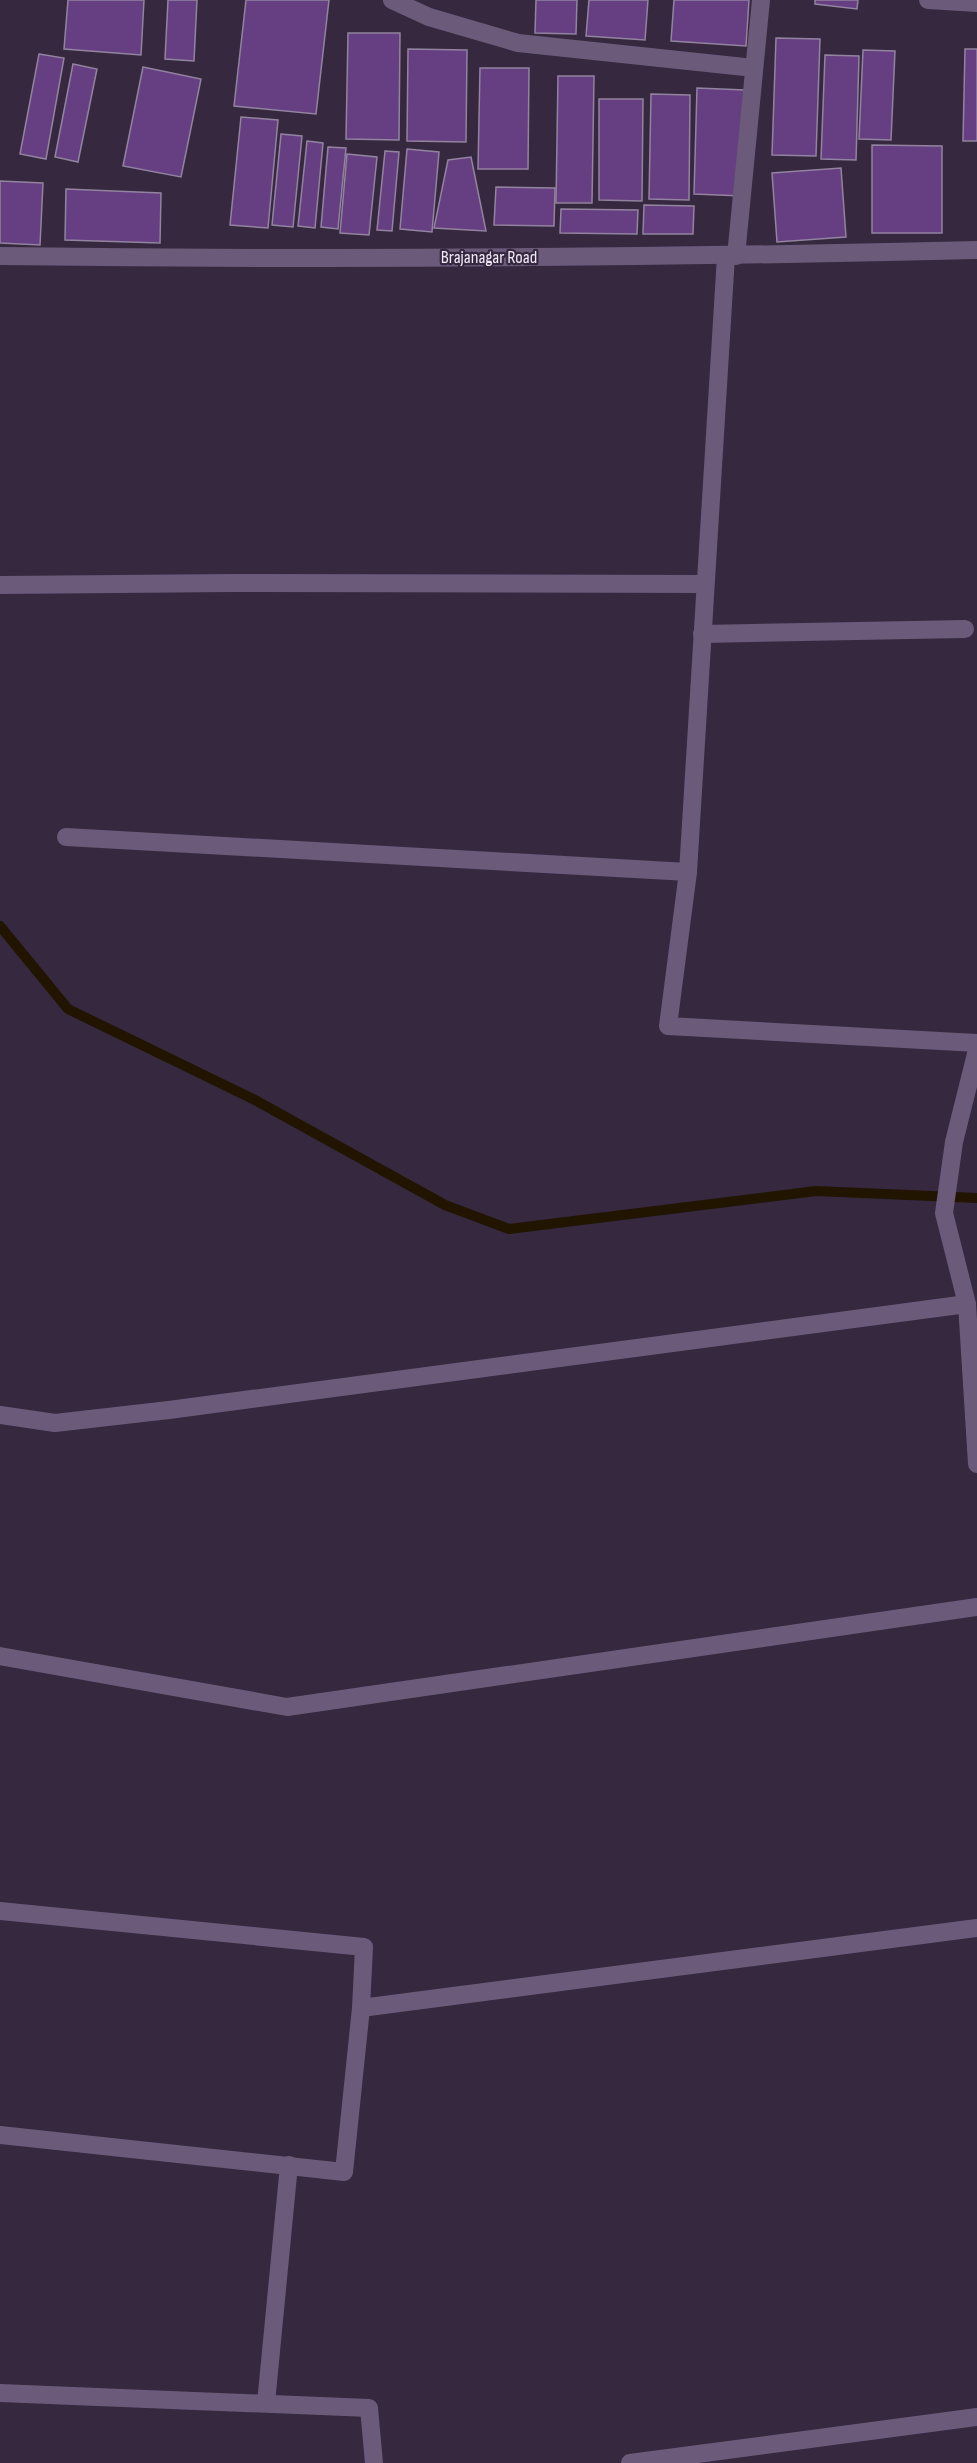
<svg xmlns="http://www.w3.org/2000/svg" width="977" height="2463" font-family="'Sofia Sans Condensed',sans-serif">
  <rect width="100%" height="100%" fill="#35283f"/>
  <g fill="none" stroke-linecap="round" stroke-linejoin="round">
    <!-- stream -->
    <path stroke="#211500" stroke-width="10" d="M0,926L68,1009L253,1099L445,1205L509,1229L816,1191L977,1198"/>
  </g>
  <!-- building -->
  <g fill="#663f82" stroke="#92839f" stroke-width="1.5">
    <path d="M68,0H144L141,55L64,49Z"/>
    <path d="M168,0H197L194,61L165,59Z"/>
    <path d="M246,0H329L316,114L234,106Z"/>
    <path d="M536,0H577L576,34L535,33Z"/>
    <path d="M589,0H648L645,40L586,36Z"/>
    <path d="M674,0H749L746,46L671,41Z"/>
    <path d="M815,0H858L857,9L815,4Z"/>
    <path d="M348,33H400L399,140L346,139Z"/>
    <path d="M776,38L820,39L816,156L772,155Z"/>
    <path d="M408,49L467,50L466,142L407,141Z"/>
    <path d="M965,49H977V141H963Z"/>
    <path d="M863,50L895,51L891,140L859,139Z"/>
    <path d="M39,54L64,58L46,159L20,154Z"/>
    <path d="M825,55L859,56L856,160L821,159Z"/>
    <path d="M73,64L97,69L78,162L55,157Z"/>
    <path d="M143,67L201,79L181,177L123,166Z"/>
    <path d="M480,68H529L528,169H478Z"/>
    <path d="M558,76H594L592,203H556Z"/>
    <path d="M697,88L745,90L742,196L694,194Z"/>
    <path d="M651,94L690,95L689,200L649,199Z"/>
    <path d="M599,99H643L642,201L599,200Z"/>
    <path d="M241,117L278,120L268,228L230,225Z"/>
    <path d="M281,134L302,136L293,227L272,225Z"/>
    <path d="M307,141L323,143L315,228L298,226Z"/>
    <path d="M872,145L942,146V233H872Z"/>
    <path d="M328,147L346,148L338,229L321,227Z"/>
    <path d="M407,149L439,152L432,232L400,229Z"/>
    <path d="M385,151L399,152L392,231L377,230Z"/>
    <path d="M347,154L377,157L369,235L340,233Z"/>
    <path d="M471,157L486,231L434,228L448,160Z"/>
    <path d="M841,168L846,237L777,242L772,173Z"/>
    <path d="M0,181L43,183L40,245L0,243Z"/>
    <path d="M496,187L555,188L554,226L494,225Z"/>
    <path d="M66,189L161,193L160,243L65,240Z"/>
    <path d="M644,205L694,206L693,234H643Z"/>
    <path d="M561,209L638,210L637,234L560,233Z"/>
  </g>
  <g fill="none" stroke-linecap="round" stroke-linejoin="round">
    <!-- street -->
    <g stroke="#6b5a79" stroke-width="18">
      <path d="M392,0L429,17L518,43L754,68"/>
      <path d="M928,0L977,3"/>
      <path d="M0,256C326,260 651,258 977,250"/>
      <path d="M726,256L688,872L668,1026L977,1043"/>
      <path d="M736,256L761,0"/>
      <path d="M0,585L233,583L705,584"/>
      <path d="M702,634L965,629"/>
      <path d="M66,837L688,872"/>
      <path d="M977,1050L954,1142L944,1213L967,1304L977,1464"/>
      <path d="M0,1415L55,1423L169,1410L967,1304"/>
      <path d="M0,1656L287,1707L977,1607"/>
      <path d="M0,1911L364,1947L361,2008L344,2172L0,2135"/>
      <path d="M361,2008L977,1928"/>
      <path d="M0,2393L369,2408L374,2463"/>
      <path d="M266,2403L289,2165"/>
      <path d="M630,2463L977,2417"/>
    </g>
  </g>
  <g text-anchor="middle" stroke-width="4.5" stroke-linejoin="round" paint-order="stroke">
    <!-- street labels -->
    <g font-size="18" fill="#f1e9f8" stroke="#35283f">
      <text x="489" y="263">Brajanagar Road</text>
    </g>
  </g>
</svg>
